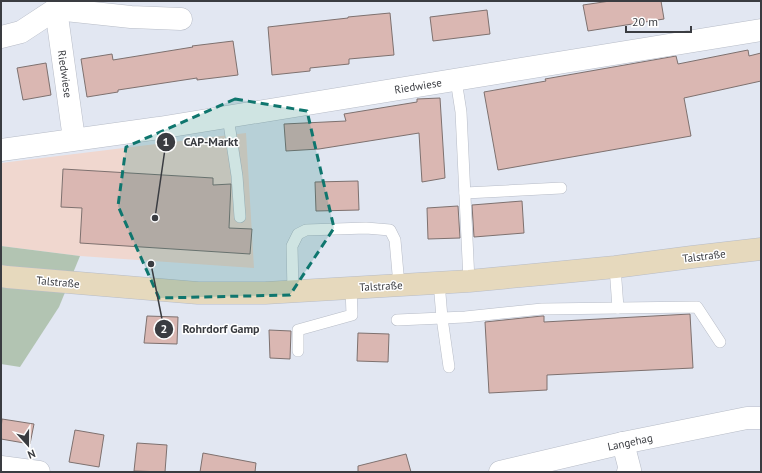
<svg xmlns="http://www.w3.org/2000/svg" width="762" height="473" font-family="'PT Sans',sans-serif">
  <rect width="100%" height="100%" fill="#e2e7f2"/>
  <!-- commercial -->
  <path fill="#f0d7cf" d="M246,133L254,268L80,256L1,246V163Z"/>
  <!-- green -->
  <path fill="#b2c4b2" d="M1,246L80,256L59,307L20,367L1,364Z"/>
  <!-- building -->
  <g fill="#dab7b2" stroke="#7e716f">
    <path d="M610,1H661L664,19L588,31L583,5Z"/>
    <path d="M487,10L490,34L433,41L430,17Z"/>
    <path d="M390,13L394,55L349,59V64L310,68V71L272,75L268,27L348,18V17Z"/>
    <path d="M233,41L238,75L197,80V78L118,90V92L87,97L81,59L112,54L113,60L193,47L192,46Z"/>
    <path d="M748,50L749,56L761,53V81L684,98L691,136L498,170L484,92L546,81L545,79L676,56L678,64Z"/>
    <path d="M46,63L51,95L23,100L17,68Z"/>
    <path d="M440,98L445,178L422,182L419,133L319,149L286,151L284,124L346,121L344,114L417,102V99Z"/>
    <path d="M63,169L213,178V185L231,184L229,228L252,229L250,254L80,243L82,208L61,207Z"/>
    <path d="M358,181L359,210L316,211L315,182Z"/>
    <path d="M522,201L524,233L474,237L472,205Z"/>
    <path d="M458,206L460,238L428,239L427,208Z"/>
    <path d="M690,314L693,368L547,375V390L489,393L485,322L542,316H544V322Z"/>
    <path d="M147,316L178,317L177,344L144,343Z"/>
    <path d="M269,330L291,331L290,359L270,358Z"/>
    <path d="M358,333L389,334L388,362L357,361Z"/>
    <path d="M2,419L34,424L30,444L1,439V429Z"/>
    <path d="M75,430L104,435L99,467L69,462Z"/>
    <path d="M137,443L167,445L165,472L134,471Z"/>
    <path d="M203,453L256,463L255,472H200Z"/>
    <path d="M406,454L411,472H358V466Z"/>
  </g>
  <g fill="none" stroke-linecap="round" stroke-linejoin="round">
    <!-- service casing -->
    <g stroke="#b7bcc7" stroke-width="12">
      <g id="service">
        <path d="M456,80L461,112L469,281"/>
        <path d="M228,117L237,176L240,217"/>
        <path d="M465,193L561,188"/>
        <path d="M615,267L618,308"/>
        <path d="M439,282L442,318L449,367"/>
        <path d="M293,291L292,246L298,234L306,230L366,228L390,230L395,240L399,285"/>
        <path d="M397,320L465,317L542,309L697,307L720,342"/>
        <path d="M298,351V330L352,315L351,287"/>
      </g>
    </g>
    <!-- minor casing -->
    <g stroke="#b7bcc7" stroke-width="23">
      <g id="minor">
        <path d="M56,9L74,139"/>
        <path d="M1,37L21,32L56,9L131,17L181,19"/>
        <path d="M1,150L159,128L761,30"/>
        <path d="M623,443L630,470L628,472"/>
        <path d="M1,467L39,472"/>
        <path d="M500,472L623,443L747,418H761"/>
      </g>
    </g>
    <!-- secondary casing -->
    <g stroke="#b7bcc7" stroke-width="23">
      <path id="secondary" d="M1,276L7,277L198,293H265L469,281L543,274L615,267L692,257L761,249"/>
    </g>
    <!-- service -->
    <use href="#service" stroke="#fff" stroke-width="11"/>
    <!-- minor -->
    <use href="#minor" stroke="#fff" stroke-width="22"/>
    <!-- secondary -->
    <use href="#secondary" stroke="#e6d9bd" stroke-width="22"/>
  </g>
  <!-- marked area -->
  <path fill="#0f766e" fill-opacity="0.2" stroke="#0f766e" stroke-width="3" stroke-dasharray="8 5" stroke-linejoin="round" d="M235,99L307,111L334,228L290,295L159,298L118,206L126,147Z"/>
  <g text-anchor="middle" stroke-width="3" stroke-linejoin="round" paint-order="stroke">
    <!-- street labels -->
    <g font-size="11" fill="#3a3c41" stroke="#fff">
      <text transform="translate(65 74) rotate(82)" y="4">Riedwiese</text>
      <text transform="translate(418 86) rotate(-9)" y="4">Riedwiese</text>
      <text transform="translate(704 256) rotate(-7)" y="4">Talstraße</text>
      <text transform="translate(58 282) rotate(5)" y="4">Talstraße</text>
      <text transform="translate(381 286) rotate(-3)" y="4">Talstraße</text>
      <text transform="translate(630 442) rotate(-12)" y="4">Langehag</text>
    </g>
  </g>
  <!-- callouts -->
  <path fill="none" stroke="#3a3c41" stroke-width="1.5" d="M155 218L166 142M151 264L164 329"/>
  <g fill="#3a3c41" stroke="#fff" stroke-width="1.5">
    <circle cx="155" cy="218" r="4"/>
    <circle cx="151" cy="264" r="4"/>
    <circle cx="166" cy="142" r="10"/>
    <circle cx="164" cy="329" r="10"/>
  </g>
  <g font-size="12" text-anchor="middle" font-weight="bold" fill="#fff">
    <text x="166" y="146">1</text>
    <text x="164" y="333">2</text>
  </g>
  <g font-size="12" text-anchor="middle" font-weight="bold" fill="#3a3c41" stroke="#fff" stroke-width="3" stroke-linejoin="round" paint-order="stroke">
    <text x="211" y="146">CAP-Markt</text>
    <text x="221" y="333">Rohrdorf Gamp</text>
  </g>
  <!-- border -->
  <rect width="762" height="473" fill="none" stroke="#3a3c41" stroke-width="4"/>
  <!-- north arrow -->
  <g transform="translate(28 445) rotate(159)" stroke="#ffffff" stroke-width="3" paint-order="stroke">
  <path d="M0-3L7 15L0 10L-7 15Z" fill="#3a3c41"/>
  <text y="-6" font-size="11" font-weight="bold" text-anchor="middle" fill="#3a3c41">N</text>
  </g>
  <!-- scale -->
  <path d="M626 26v6h65v-6" fill="none" stroke="#3a3c41" stroke-width="2"/>
  <text x="632" y="26" font-size="12" fill="#3a3c41" stroke="#ffffff" stroke-width="3" paint-order="stroke">20 m</text>
</svg>
